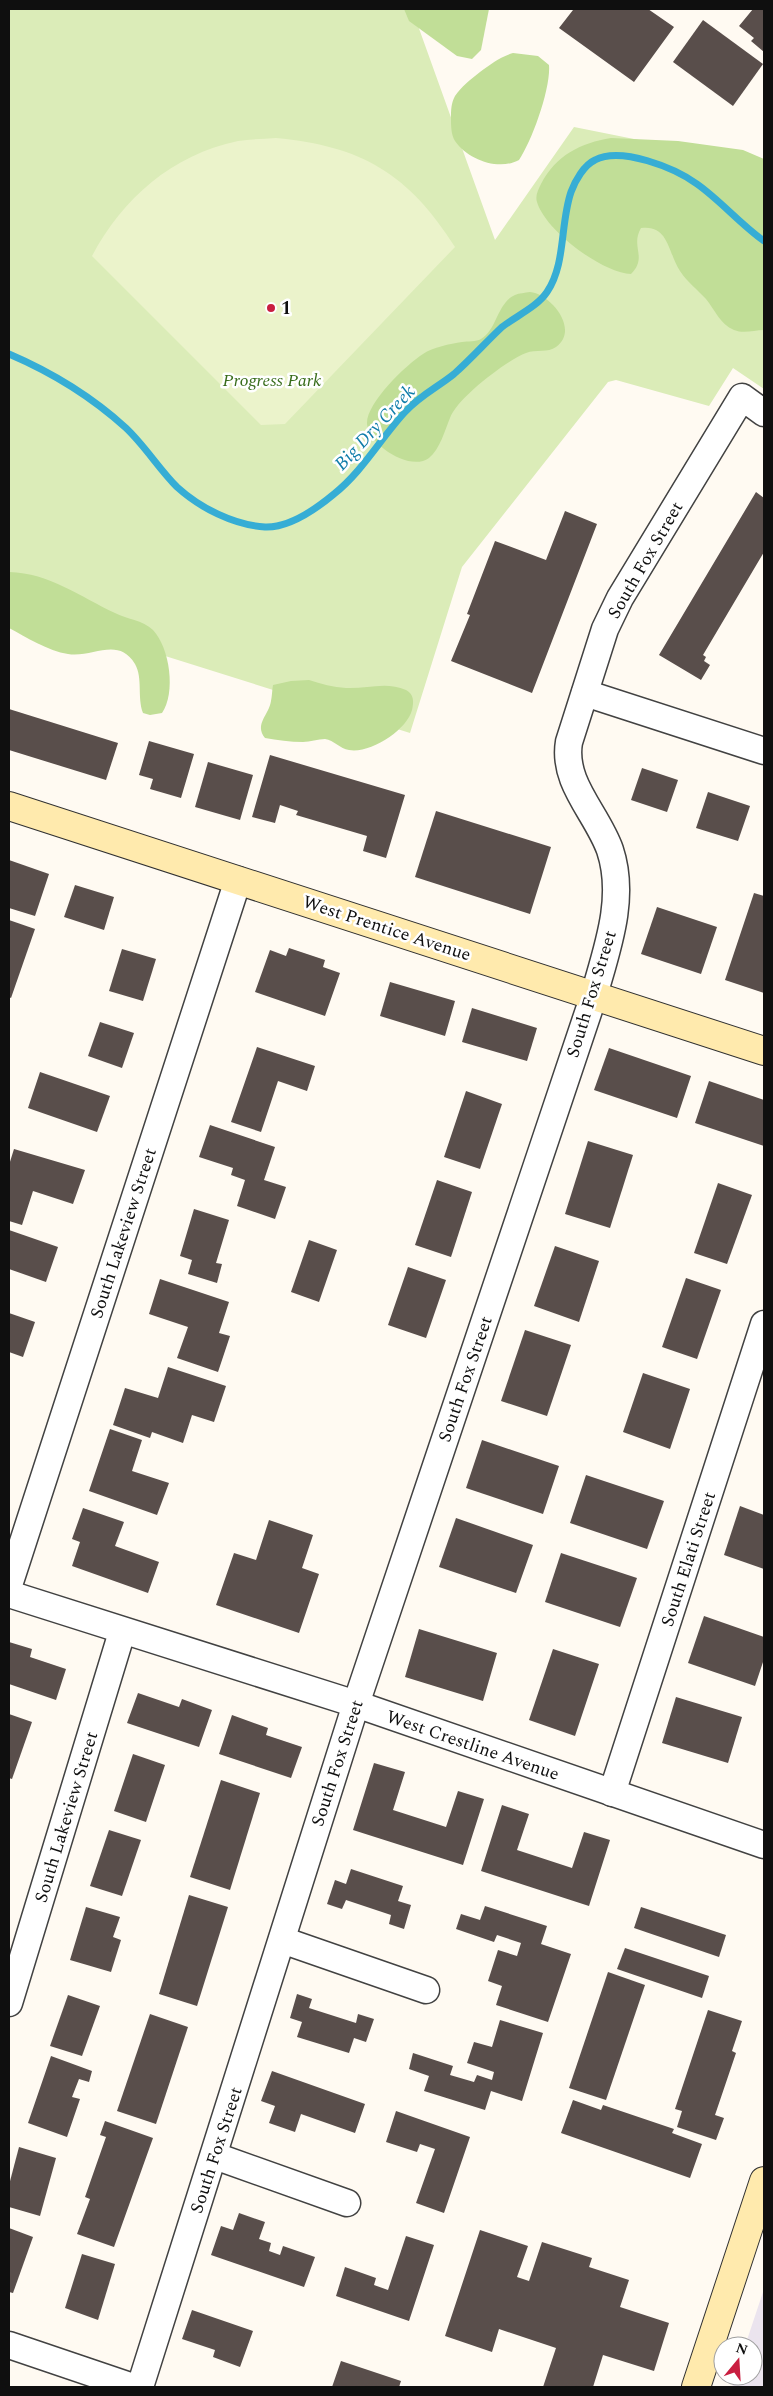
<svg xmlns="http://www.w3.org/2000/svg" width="773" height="2396" font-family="Spectral,serif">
  <rect width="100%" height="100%" fill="#fffaf2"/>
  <!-- industrial -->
  <path fill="#ebe4ee" d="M764,2289V2387H732L736,2376H753V2346H745Z"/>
  <!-- green -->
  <path fill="#dbecb8" d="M9,9H412L495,240L574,127L764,165V389L733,368L709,406L616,380L608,382L462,567L410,733L9,607Z"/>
  <!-- forest -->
  <g fill="#c1de97">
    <path d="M404,9H489L481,50L472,59L457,56L409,21Z"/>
    <path d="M513,53L538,56L549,65C551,88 532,141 519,160C499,171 468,160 455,141C451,135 451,125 451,118C451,111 451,103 455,96C461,87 471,79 480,72C491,64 500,57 513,53Z"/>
    <path d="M611,138L678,141L743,150L764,159V330C754,330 744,334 734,330C720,324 715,310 706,299C698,290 687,282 680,271C668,253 669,224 641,228C630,247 648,257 631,274C602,273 545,230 537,202C535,196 538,190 541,184C556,155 581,143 611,138Z"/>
    <path d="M530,292C551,294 580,330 556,347C548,353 536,349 526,353C507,360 457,398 450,418C445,430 440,449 429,458C410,472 369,445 367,424C366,403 406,365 423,354C433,347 450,344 462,342C468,341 476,342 481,339C497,330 497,303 515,295C519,293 525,293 530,292Z"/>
    <path d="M9,572C50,573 80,597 115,613C126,619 143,620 153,630C170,648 176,693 162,713L150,715L143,713C137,697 143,678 135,664C118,636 93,658 68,654C48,651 26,637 9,628Z"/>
    <path d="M309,680C321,684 333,687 346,688C367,689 386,681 406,690C414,694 414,702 412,710C407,730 370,754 349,750C340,749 334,740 325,739C318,739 310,742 303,742C290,742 277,740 265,738C254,724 269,715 271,701C272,696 272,691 273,685L291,681Z"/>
  </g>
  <!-- pitch -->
  <path fill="#ebf3cb" d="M276,138C362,146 409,174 455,247L285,424L261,425L92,256C123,198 172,155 238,141C250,139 263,139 276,138Z"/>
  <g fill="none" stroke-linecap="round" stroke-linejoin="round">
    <!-- stream -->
    <path stroke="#36add5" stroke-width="7" d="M9,354C51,372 92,397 126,428C145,446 159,469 177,487C200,508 234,525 265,527C290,528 316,509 334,494C362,472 381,438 405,412C419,396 438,387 454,374C471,359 486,342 502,327C516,316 537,307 547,292C566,264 560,224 571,192C575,181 584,165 595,160C621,146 675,168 697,184C721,201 740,224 764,241"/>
  </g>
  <!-- building -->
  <g fill="#594e4b">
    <path d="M571,9H648L674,27L634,82L559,28L573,10Z"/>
    <path d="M753,9H764V52L751,41L754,38L739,26Z"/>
    <path d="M703,20L763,64L733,106L673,62Z"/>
    <path d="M756,492L764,498V552L703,655L706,657L704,661L710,665L701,680L659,655Z"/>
    <path d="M565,511L597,524L532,693L451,661L470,615L467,614L495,541L546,560Z"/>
    <path d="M9,709L118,743L106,780L9,750Z"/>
    <path d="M149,741L194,754L181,798L150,789L153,779L139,775Z"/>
    <path d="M270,755L405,795L386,858L363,851L367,836L296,815L298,811L280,805L275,823L252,817Z"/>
    <path d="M208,762L253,775L240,820L195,807Z"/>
    <path d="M642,768L678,780L667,812L631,800Z"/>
    <path d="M708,792L750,806L738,841L696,828Z"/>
    <path d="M436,811L551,847L530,914L415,877Z"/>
    <path d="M9,860L49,874L35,916L9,908Z"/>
    <path d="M75,885L114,897L104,930L64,917Z"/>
    <path d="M754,893L764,896V993L725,980Z"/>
    <path d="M657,907L717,927L701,974L641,954Z"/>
    <path d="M9,920L35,929L11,998L9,997Z"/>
    <path d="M289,948L325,960L323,967L340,973L325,1016L255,992L270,950L286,956Z"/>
    <path d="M122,949L156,959L143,1001L109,991Z"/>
    <path d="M390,982L455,1001L445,1036L380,1016Z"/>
    <path d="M472,1008L537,1028L527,1061L462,1042Z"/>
    <path d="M100,1022L134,1033L122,1068L88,1056Z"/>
    <path d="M257,1047L315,1066L307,1091L278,1081L261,1132L231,1122Z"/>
    <path d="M609,1048L691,1076L677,1118L594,1090Z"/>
    <path d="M40,1072L110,1096L97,1132L28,1108Z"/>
    <path d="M709,1081L764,1100V1146L695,1123Z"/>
    <path d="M466,1091L502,1104L480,1169L444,1157Z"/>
    <path d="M210,1125L275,1147L264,1180L286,1187L275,1219L237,1206L245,1180L231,1175L233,1168L199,1157Z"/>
    <path d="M588,1141L633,1155L610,1228L565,1214Z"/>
    <path d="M14,1149L85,1170L73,1204L33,1191L22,1225L9,1221V1165Z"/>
    <path d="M437,1180L472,1192L451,1257L415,1245Z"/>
    <path d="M718,1183L752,1195L727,1264L694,1253Z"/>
    <path d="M194,1209L229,1220L216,1263L222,1264L217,1283L188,1274L192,1260L180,1256Z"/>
    <path d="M9,1230L58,1247L46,1282L9,1269Z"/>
    <path d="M309,1240L337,1250L319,1302L291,1292Z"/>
    <path d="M555,1246L599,1261L579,1322L534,1306Z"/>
    <path d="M408,1267L446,1280L426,1338L388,1325Z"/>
    <path d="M686,1278L721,1290L697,1359L662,1347Z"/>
    <path d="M160,1279L229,1302L219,1333L230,1336L218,1372L177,1358L188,1327L149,1314Z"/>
    <path d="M9,1313L35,1322L23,1357L9,1352Z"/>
    <path d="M525,1330L571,1345L547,1416L501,1401Z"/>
    <path d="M168,1367L226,1386L214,1422L192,1415L183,1443L152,1432L150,1438L113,1425L125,1388L158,1398Z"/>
    <path d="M643,1373L690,1389L670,1449L623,1432Z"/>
    <path d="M110,1429L142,1440L132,1471L169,1483L157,1515L89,1491Z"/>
    <path d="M482,1440L559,1466L543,1514L466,1488Z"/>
    <path d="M586,1475L664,1501L647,1549L570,1523Z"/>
    <path d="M740,1506L764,1515V1569L724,1555Z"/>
    <path d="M83,1508L124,1522L115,1546L159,1562L148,1593L72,1566L80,1542L72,1539Z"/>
    <path d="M456,1518L533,1545L516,1593L439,1567Z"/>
    <path d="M269,1520L313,1535L302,1568L319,1574L299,1633L216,1605L234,1553L256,1560Z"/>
    <path d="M561,1553L637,1578L620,1627L545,1602Z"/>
    <path d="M704,1616L764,1637V1659L755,1686L688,1663Z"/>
    <path d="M419,1629L497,1653L483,1701L405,1677Z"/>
    <path d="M9,1642L32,1649L30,1657L66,1669L56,1700L9,1684Z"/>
    <path d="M553,1649L599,1664L575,1736L529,1720Z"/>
    <path d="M138,1693L179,1707L182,1699L212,1710L199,1747L127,1723Z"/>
    <path d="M676,1697L742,1717L728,1763L662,1743Z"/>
    <path d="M9,1714L32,1722L12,1779L9,1778Z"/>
    <path d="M232,1715L268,1728L266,1735L302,1747L291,1778L219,1754Z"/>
    <path d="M133,1754L165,1765L146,1822L114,1811Z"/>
    <path d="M374,1763L405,1772L393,1810L446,1827L458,1791L484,1799L463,1865L353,1830Z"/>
    <path d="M221,1780L260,1793L230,1890L190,1877Z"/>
    <path d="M502,1805L529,1814L517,1850L572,1868L584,1832L610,1840L589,1906L481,1871Z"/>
    <path d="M109,1830L141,1840L122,1896L90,1886Z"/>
    <path d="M351,1869L403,1886L398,1901L411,1905L404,1929L389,1924L391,1915L346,1900L342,1909L327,1904L335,1880L346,1884Z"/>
    <path d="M189,1895L228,1907L197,2006L159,1994Z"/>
    <path d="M485,1906L547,1926L541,1944L571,1954L548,2022L496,2005L502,1986L488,1981L498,1950L517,1956L521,1943L497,1935L494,1942L456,1929L461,1914L480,1920Z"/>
    <path d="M86,1907L120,1917L113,1937L121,1940L111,1972L70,1960Z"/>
    <path d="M641,1907L726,1935L719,1957L634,1928Z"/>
    <path d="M625,1948L709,1976L702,1998L617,1969Z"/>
    <path d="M608,1972L645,1985L606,2100L569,2088Z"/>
    <path d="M297,1994L312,1999L309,2008L356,2023L358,2014L374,2019L366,2042L354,2038L349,2053L297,2037L302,2022L290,2018Z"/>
    <path d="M68,1995L100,2006L82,2056L50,2046Z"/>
    <path d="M708,2010L742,2021L732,2051L736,2053L715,2115L724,2118L716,2140L677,2127L682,2111L675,2109Z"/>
    <path d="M150,2014L188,2027L156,2124L117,2111Z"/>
    <path d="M500,2020L543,2033L522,2101L491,2091L485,2110L424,2091L429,2076L409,2069L413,2053L453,2066L450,2075L474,2082L477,2075L492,2080L494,2072L467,2063L474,2042L492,2047Z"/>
    <path d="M51,2056L92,2071L89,2082L79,2079L72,2097L80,2099L67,2137L28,2123Z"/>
    <path d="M272,2071L365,2104L355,2133L301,2114L295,2132L269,2123L275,2106L261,2101Z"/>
    <path d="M573,2100L601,2110L603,2105L674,2129L672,2133L702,2144L690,2178L561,2133Z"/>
    <path d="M396,2111L470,2137L444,2213L416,2203L435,2149L420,2144L417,2152L386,2142Z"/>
    <path d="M105,2121L153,2138L114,2247L77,2234L90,2199L85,2197L106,2137L100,2135Z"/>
    <path d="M19,2147L56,2158L40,2216L9,2207V2185Z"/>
    <path d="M239,2213L265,2222L259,2239L271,2243L269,2251L280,2255L283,2246L315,2257L304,2287L211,2255L221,2226L233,2230Z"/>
    <path d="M9,2228L33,2237L13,2293L9,2292Z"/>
    <path d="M480,2230L528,2246L517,2277L529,2281L542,2242L592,2258L589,2267L629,2280L620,2307L669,2323L654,2371L603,2355L593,2387H543L556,2348L499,2329L492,2352L445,2336Z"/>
    <path d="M406,2236L434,2245L409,2321L336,2296L345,2267L376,2278L374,2285L388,2290Z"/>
    <path d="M82,2254L115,2264L98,2320L65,2308Z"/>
    <path d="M192,2310L253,2331L240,2367L213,2357L215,2350L182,2339Z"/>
    <path d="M341,2361L401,2381L399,2387H332Z"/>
  </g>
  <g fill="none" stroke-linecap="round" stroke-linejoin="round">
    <!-- street casing -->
    <g stroke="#424242" stroke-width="29">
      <g id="street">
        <path d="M585,693L764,751"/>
        <path d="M9,1585L238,880"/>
        <path d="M9,1594L356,1704L764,1845"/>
        <path d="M612,1793L764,1324"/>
        <path d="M282,1940L426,1990"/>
        <path d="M9,2003L122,1632"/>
        <path d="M215,2156L347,2203"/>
        <path d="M9,2345L133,2387"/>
        <path d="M140,2387L356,1704L594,995C607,949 626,898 610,850C597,813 562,783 569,742L605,629L620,598L742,397L764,413"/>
      </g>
    </g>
    <!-- secondary casing -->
    <g stroke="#313131" stroke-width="30">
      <g id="secondary">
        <path d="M9,806L764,1051"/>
        <path d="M696,2387L764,2181"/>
      </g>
    </g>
    <!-- street -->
    <use href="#street" stroke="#fff" stroke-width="26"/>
    <!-- secondary -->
    <use href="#secondary" stroke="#ffeaad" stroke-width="28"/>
  </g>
  <!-- markers -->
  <circle fill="#c91e40" stroke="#fff" stroke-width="2" cx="271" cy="308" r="5"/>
  <g text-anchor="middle" stroke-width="5" stroke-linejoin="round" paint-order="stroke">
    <!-- poi labels -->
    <g font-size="18" font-weight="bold" fill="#0f0f0f" stroke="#fff" text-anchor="start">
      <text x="281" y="314">1</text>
    </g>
    <!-- park labels -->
    <g font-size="18" font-style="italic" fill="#386c1b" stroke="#fff">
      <text x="272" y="386">Progress Park</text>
    </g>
    <!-- street labels -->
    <g font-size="18" fill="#0f0f0f" stroke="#fff">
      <text transform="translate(645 560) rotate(-60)" y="6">South Fox Street</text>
      <text transform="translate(387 928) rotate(18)" y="6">West Prentice Avenue</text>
      <text transform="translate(591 994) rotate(-73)" y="6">South Fox Street</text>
      <text transform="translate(123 1233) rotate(-72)" y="6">South Lakeview Street</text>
      <text transform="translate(465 1379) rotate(-71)" y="6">South Fox Street</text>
      <text transform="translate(688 1559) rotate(-72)" y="6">South Elati Street</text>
      <text transform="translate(473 1745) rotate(19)" y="6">West Crestline Avenue</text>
      <text transform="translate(337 1763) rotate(-72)" y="6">South Fox Street</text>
      <text transform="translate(66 1817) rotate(-73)" y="6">South Lakeview Street</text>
      <text transform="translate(216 2150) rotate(-72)" y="6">South Fox Street</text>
    </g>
    <!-- water labels -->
    <g font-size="19" font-style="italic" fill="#107daa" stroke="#fff">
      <text transform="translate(374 427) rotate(-47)" y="7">Big Dry Creek</text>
    </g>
  </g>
  <!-- border -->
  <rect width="773" height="2396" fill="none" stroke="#0f0f0f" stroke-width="20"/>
  <!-- north arrow -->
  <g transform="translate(738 2361) rotate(18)"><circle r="24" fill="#ffffff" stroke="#9f9f9f"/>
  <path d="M0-4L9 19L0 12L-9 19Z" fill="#c91e40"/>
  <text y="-8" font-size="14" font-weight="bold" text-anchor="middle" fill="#0f0f0f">N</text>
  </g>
</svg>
